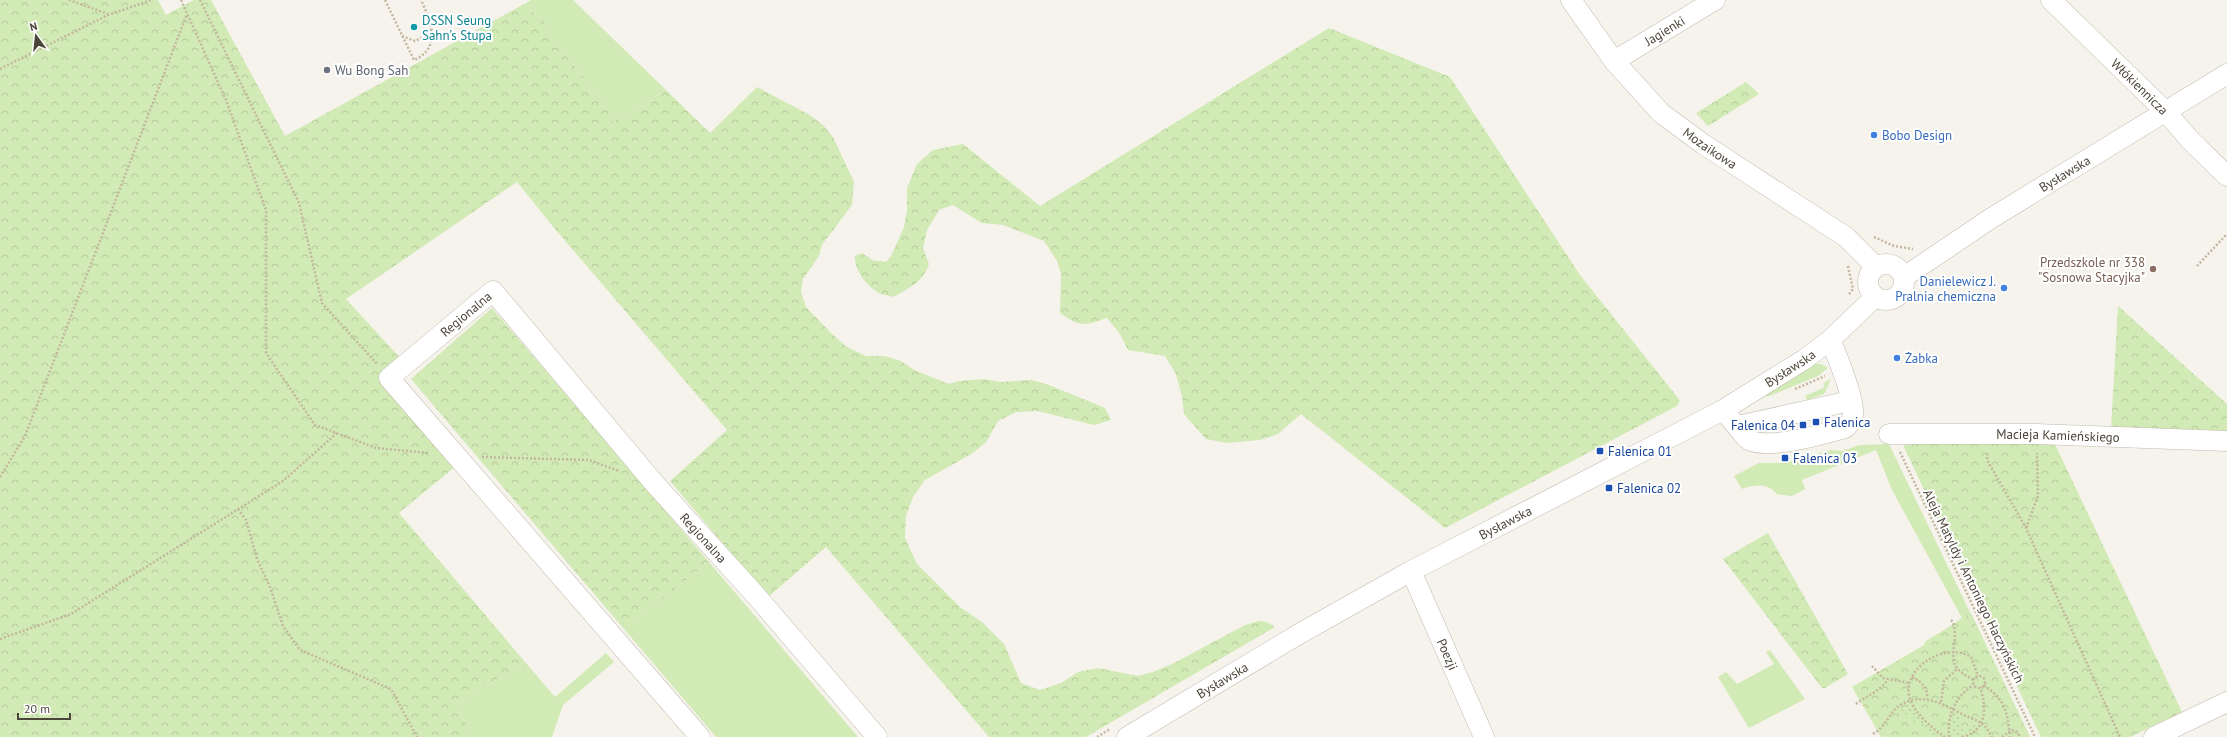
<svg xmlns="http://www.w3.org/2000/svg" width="2227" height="737" font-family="'PT Sans',sans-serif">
  <defs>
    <pattern id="forest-crowns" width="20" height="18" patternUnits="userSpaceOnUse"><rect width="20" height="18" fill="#d2eab5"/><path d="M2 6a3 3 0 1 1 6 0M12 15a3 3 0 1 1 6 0" fill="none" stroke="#b6ca9c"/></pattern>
    <pattern id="garden-dots" width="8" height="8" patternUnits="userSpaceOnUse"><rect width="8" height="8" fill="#d2eab5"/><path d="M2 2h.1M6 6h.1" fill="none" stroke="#b6ca9c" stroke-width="1.8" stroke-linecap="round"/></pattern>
  </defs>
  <rect width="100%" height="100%" fill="#f6f3ec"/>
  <!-- grass -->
  <g fill="#d2eab5">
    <path d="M531,0H573L666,90L613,122L605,103L552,38L545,22L524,4Z"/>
    <path d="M1815,364H1821L1828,368L1818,376L1767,397L1766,395Z"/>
    <path d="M1831,379L1824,394L1807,400L1805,396L1825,387L1823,383Z"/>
    <path d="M1889,444L2030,737L1957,621L1962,618L1892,490L1876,450L1802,480L1805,489L1792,496L1777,494C1768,483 1755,484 1742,489L1734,476L1759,463H1784L1831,450L1843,451L1859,445Z"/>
    <path d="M709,562L858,737H716L624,629Z"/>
    <path d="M1770,650L1805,699L1749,728L1718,677L1726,672L1737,684L1774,664L1766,652Z"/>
    <path d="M606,653L614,662L563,705L552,737H474L455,705L525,662L555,697Z"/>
  </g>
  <!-- forest -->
  <g fill="url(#forest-crowns)">
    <path d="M0,0H158L166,15L194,0H211L285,136L524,4L545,22L552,38L605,103L613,122L666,90L710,133L757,87L808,114L823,125L833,137L854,182L852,205L822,245L819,256L803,279L801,292L806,307L831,333L847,347L866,356H884L901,361L914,370L949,384L958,381L984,379L1001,382L1031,380L1049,385L1105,408L1111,420L1094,425L1038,411L1016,412L998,421L986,442L973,453L925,480L913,497L906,516L905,538L917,564L961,608L982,622L1004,644L1021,683L1040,690L1061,683L1078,672L1098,668L1138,676L1153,672L1174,663L1245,625L1259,621L1267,622L1275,627L1086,737H989L826,547L768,597L670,481L727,430L555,229L517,182L346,299L402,360L382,378L456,466L399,513L525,662L455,705L474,737H0Z"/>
    <path d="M1329,28L1450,77L1580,275L1678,398L1680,400L1677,406L1445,528L1301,414L1278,434L1260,440L1227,443L1206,439L1184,414L1182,397L1176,374L1165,356L1128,350L1120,334L1107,318C1083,326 1080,327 1060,313L1061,274L1057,261L1044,241L1003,225L982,223L953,205L939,210L927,230L923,248L929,264C924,281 908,289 893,297C888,295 882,295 877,292C866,285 854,269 855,256L862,253L872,260L886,262L891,256L904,227L907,210V188L917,164L933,150L963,144L1040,206Z"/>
    <path d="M1746,82L1759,94L1708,126L1696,113Z"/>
    <path d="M2118,306L2227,404V434L2111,429Z"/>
    <path d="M492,308L709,562L624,629L411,379Z"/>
    <path d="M2053,440L2182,712L2130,737H2041L1903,445L1949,441Z"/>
    <path d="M1768,533L1848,674L1825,688H1822L1723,559Z"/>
    <path d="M1971,613L2030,737H1881L1852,687L1924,645L1926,641Z"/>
  </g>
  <!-- garden -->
  <g fill="url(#garden-dots)">
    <path d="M1909,706L1941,737H1934L1922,723L1916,726L1910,714L1899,715L1896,713Z"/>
    <path d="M1954,712L1961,716L1959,723L1961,727H1968L1972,720L1979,723L1969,733L1953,735L1950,732V724Z"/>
  </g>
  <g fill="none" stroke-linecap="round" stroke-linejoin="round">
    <!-- minor casing -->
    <g stroke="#c2bbae" stroke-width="21">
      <g id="minor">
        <path id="s1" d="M1571,0L1614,61L1661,113L1703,144L1846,237L1876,267"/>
        <path id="s2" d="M2051,0L2166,112L2190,140L2227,176"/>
        <path id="s3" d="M1614,61L1715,0"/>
        <circle cx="1886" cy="282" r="18"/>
        <path id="s4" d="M1904,277L1990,219L2227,74"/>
        <path d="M1723,410C1728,415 1746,439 1749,440C1770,450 1822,434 1845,428C1849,424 1852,421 1853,415C1855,400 1837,355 1830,340"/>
        <path d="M1738,426L1850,401"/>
        <path id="s5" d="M1889,434H2036L2227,441"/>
        <path id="s6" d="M1411,571L1484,737"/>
        <path id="s7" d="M700,737L389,378L493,291L654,483L759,599L877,737"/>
        <path id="s8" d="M1127,737L1299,634L1411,571L1723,410L1805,359L1830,340L1875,297"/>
        <path d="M2154,737L2227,702"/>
      </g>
    </g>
    <!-- path -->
    <g stroke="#c4b79f" stroke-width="2.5" stroke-dasharray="2 2" stroke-linecap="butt">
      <path d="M69,0L108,14"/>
      <path d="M181,0L226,100L266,210V353L315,425L376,448L429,453"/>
      <path d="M200,0L299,203L322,303L378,365"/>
      <path d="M385,0L414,60C442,48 431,21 421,0"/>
      <path d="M402,36L415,41L427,35L432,29"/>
      <path d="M0,69L108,15L151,0"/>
      <path d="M1874,237L1894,246L1913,249"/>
      <path d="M1848,266L1853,289L1849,294"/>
      <path d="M2197,266L2227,234"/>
      <path d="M1795,389L1825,376"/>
      <path d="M1900,452L2035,737"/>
      <path d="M1987,453V460L2026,528L2120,737"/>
      <path d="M482,457L589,460L619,471"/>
      <path d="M0,477L25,436L187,14"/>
      <path d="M238,509L246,520L257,559L270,587L283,626L300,650L391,689L417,737"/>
      <path d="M2026,528L2038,496L2037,453"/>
      <path d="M1951,620L1953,622C1961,646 1939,665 1973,679"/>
      <path d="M0,639L71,614L283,481L337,433"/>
      <path d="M1872,666L1883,678L1909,683"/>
      <circle cx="1979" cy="682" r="6"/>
      <path d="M1912,677C1922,682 1928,688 1927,699"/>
      <path d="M1984,685C2006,701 2007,711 2010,737"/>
      <path d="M1941,702L1944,681L1957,669"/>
      <path d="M1856,704C1866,696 1881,691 1888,679"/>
      <path d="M1873,734C1888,725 1889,711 1902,704C1922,693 1942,703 1960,713C1976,722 1982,718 1992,737"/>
      <path d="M1097,737L1110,729"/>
      <path d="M1945,737C1932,728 1915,714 1910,699C1900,668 1946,641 1971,657L1978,676"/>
      <path d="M1949,737C1947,716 1955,696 1974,685"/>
      <path d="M1962,737C1987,731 1987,708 1980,687"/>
      <path d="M2002,737L2012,730L2017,732L2020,737"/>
    </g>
    <!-- minor -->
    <use href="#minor" stroke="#fff" stroke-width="20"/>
  </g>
  <!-- markers -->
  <circle fill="#0f9aa8" stroke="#fff" stroke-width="1.5" cx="414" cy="27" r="4"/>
  <circle fill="#6b7280" stroke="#fff" stroke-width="1.5" cx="327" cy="70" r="4"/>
  <g fill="#3f7fe0" stroke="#fff" stroke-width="1.5">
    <circle cx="1874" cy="135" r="4"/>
    <circle cx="2004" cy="288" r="4"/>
    <circle cx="1897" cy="358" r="4"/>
  </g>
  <circle fill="#8d6e63" stroke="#fff" stroke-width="1.5" cx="2153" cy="269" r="4"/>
  <g fill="#1a4fb4" stroke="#fff" stroke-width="1.5">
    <rect x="1812" y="418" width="8" height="8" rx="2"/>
    <rect x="1799" y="421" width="8" height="8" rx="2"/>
    <rect x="1596" y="447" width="8" height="8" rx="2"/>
    <rect x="1781" y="454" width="8" height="8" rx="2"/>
    <rect x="1605" y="484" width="8" height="8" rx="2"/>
  </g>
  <g text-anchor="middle" stroke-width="4" stroke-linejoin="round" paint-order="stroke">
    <!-- culture labels -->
    <g font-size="13" fill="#0d838f" stroke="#fff" text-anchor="start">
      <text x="422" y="25">DSSN Seung<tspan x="422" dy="15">Sahn’s Stupa</tspan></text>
    </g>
    <!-- street labels -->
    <g font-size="13" fill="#4b4439" stroke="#fff">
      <text dy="5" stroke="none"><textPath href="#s3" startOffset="59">Jagienki</textPath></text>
      <text dy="5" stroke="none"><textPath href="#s2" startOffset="124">Włókiennicza</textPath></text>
      <text dy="5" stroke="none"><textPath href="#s1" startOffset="205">Mozaikowa</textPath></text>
      <text dy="5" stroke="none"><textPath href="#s4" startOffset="191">Bysławska</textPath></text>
      <text dy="5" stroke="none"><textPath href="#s7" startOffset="575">Regionalna</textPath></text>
      <text dy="5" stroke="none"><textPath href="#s8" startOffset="759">Bysławska</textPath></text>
      <text dy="5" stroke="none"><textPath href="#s5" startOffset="169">Macieja Kamieńskiego</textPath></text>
      <text dy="5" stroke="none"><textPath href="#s8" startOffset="435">Bysławska</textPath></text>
      <text dy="5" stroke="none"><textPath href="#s7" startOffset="935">Regionalna</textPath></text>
      <text transform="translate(1974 586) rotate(64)" y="5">Aleja Matyldy i Antoniego Haczyńskich</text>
      <text dy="5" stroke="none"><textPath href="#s6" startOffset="91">Poezji</textPath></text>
      <text dy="5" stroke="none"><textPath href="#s8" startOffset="111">Bysławska</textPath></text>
    </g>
    <!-- worship labels -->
    <g font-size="13" fill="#5b616d" stroke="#fff" text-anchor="start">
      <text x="335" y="75">Wu Bong Sah</text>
    </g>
    <!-- shop labels -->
    <g font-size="13" fill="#366cbe" stroke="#fff" text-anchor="start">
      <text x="1882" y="140">Bobo Design</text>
      <text x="1996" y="286" text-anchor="end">Danielewicz J.<tspan x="1996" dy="15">Pralnia chemiczna</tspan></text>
      <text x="1905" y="363">Żabka</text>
    </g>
    <!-- education labels -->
    <g font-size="13" fill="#785e54" stroke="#fff" text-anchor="end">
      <text x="2145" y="267">Przedszkole nr 338<tspan x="2145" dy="15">"Sosnowa Stacyjka"</tspan></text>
    </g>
    <!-- transit labels -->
    <g font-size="13" fill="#164399" stroke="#fff" text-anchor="start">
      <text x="1824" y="427">Falenica</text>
      <text x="1795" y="430" text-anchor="end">Falenica 04</text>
      <text x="1608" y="456">Falenica 01</text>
      <text x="1793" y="463">Falenica 03</text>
      <text x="1617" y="493">Falenica 02</text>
    </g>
  </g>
  <!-- north arrow -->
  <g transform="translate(36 36) rotate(345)" stroke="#ffffff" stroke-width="3" paint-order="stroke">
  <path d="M0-3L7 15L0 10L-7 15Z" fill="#4b4439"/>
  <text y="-6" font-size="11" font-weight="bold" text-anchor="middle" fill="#4b4439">N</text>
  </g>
  <!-- scale -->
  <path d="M18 713v6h52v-6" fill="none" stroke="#4b4439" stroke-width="2"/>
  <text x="24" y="713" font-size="12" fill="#4b4439" stroke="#ffffff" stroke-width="3" paint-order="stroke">20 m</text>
</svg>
